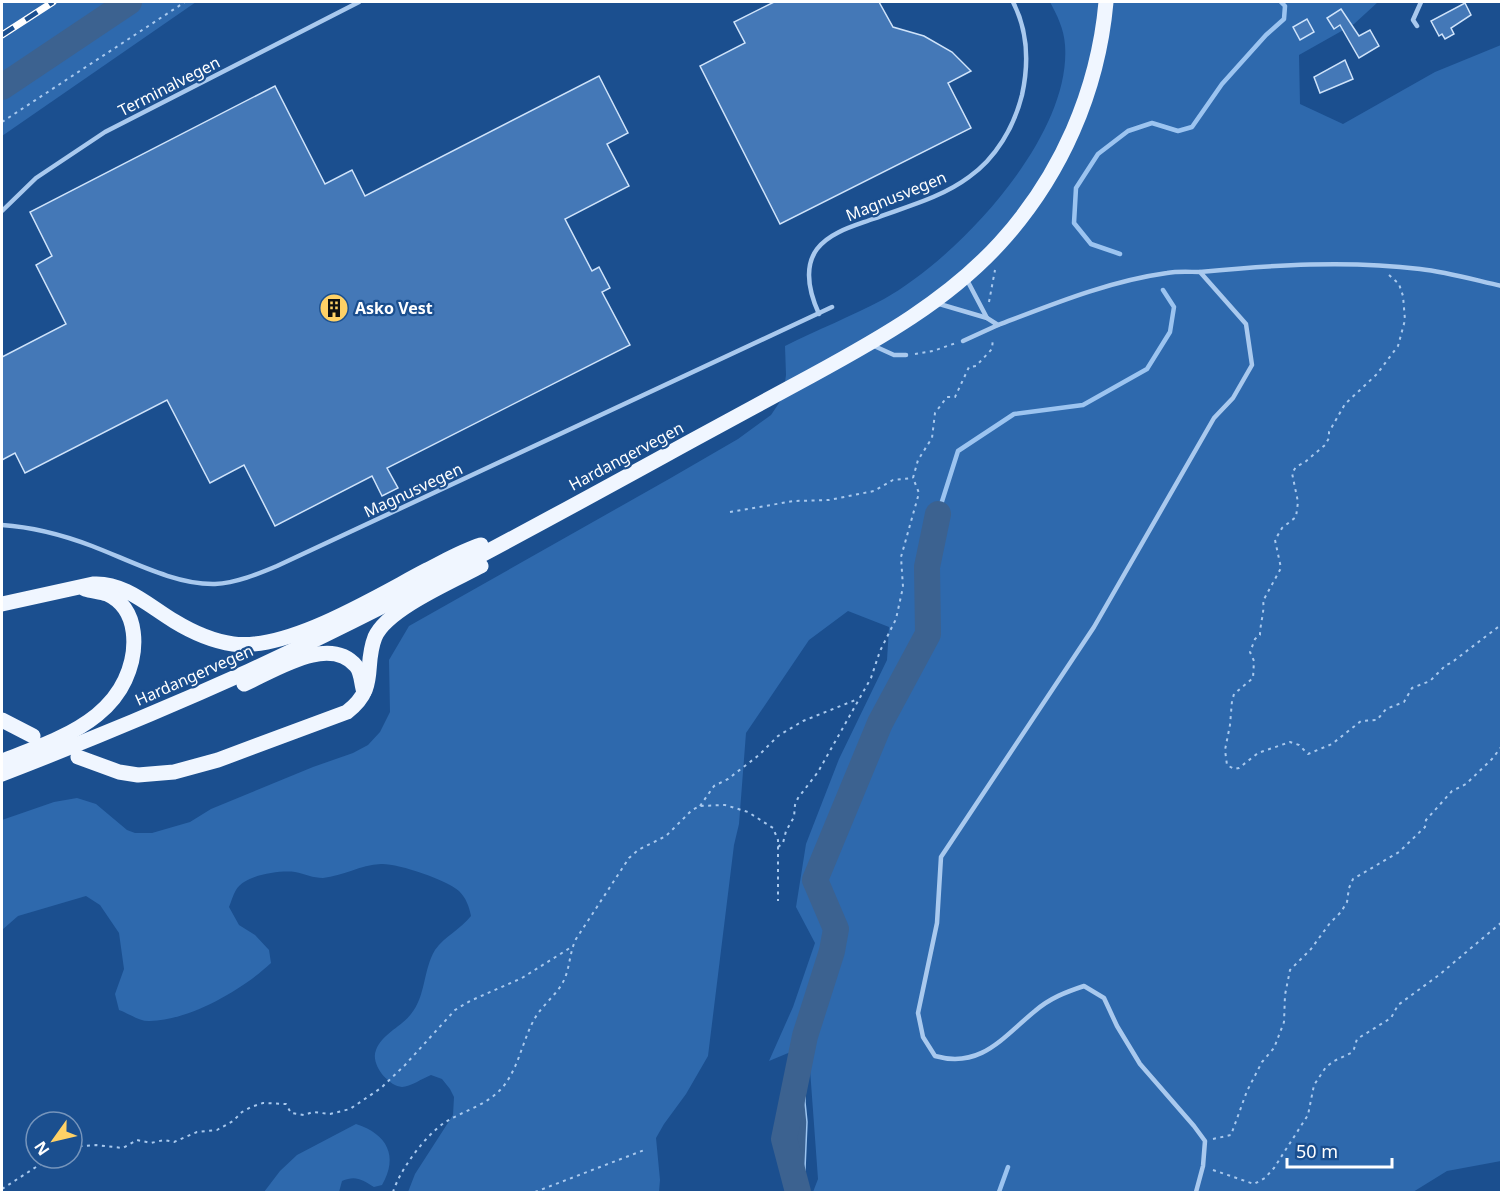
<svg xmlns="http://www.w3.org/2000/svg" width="1503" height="1194" font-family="'Noto Sans',sans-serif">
  <rect width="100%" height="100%" fill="#1b4f8f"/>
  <!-- green -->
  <g fill="#2e69ad">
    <path d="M2,2H196L2,136Z"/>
    <path d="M1050,2H1378L1354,24L1299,55L1300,104L1343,124L1435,72L1501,45V1161L1447,1171L1413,1192H813L818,1179L808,1042L805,1036L793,1051L769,1061L793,1007L815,943L796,907L806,844L839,759L887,660L889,627L848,611L809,640L746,733L739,824L734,845L708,1056L686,1094L664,1124L656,1138L660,1180L659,1192H408L415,1174L453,1115L454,1097L450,1089L442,1079L431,1075C423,1078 410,1087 402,1087C388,1086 370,1064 376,1050C382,1034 401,1027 411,1014C426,996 423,970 435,950C445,936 461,929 471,916C469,906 466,898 459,891C447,880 397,863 381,864C360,865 343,876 323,878C313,878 305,874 295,872C279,870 245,875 236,890C233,895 231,902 229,907L239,925L255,935L269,950L271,963C242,990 190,1020 150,1021C140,1022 128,1013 119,1010L115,994L124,969L119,933L100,905L86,896L18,916L2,930V820L54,802L77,798L96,804L127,830L135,833H152L190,822L211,809L313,767L353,753L368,745L380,732L390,712L389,660L409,626L669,479L738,439L771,415L783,397L786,375L785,346C817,330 852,316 884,299C959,257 1072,136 1065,45C1064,29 1057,15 1050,2Z"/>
    <path d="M356,1124C387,1134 399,1156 382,1185L374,1187C362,1180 356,1175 342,1181L339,1192H264L280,1171L297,1155Z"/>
  </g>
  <!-- water -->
  <path fill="#3c6290" stroke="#9cc4f0" stroke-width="1.5" d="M805,1036L807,1042L805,1102L807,1122L804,1192H796L788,1164L785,1099L787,1071Z"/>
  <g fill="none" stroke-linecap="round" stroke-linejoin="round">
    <!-- stream -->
    <g stroke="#9cc4f0" stroke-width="4.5">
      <path d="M1120,254L1091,244L1074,223L1076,188L1098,154L1128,131L1152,123L1178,131L1192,127L1222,84L1266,35L1284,19L1285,6L1281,2"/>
      <path d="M938,514L958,451L1014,414L1083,405L1147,369L1170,332L1174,307L1163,290"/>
      <path d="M999,1192L1008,1167"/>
    </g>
    <!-- river -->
    <g stroke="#3c6290" stroke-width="26">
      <path d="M2,87L129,2"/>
      <path d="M798,1192L784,1139L805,1036L832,951L836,929L815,880L880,723L928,634L927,567L938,514"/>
    </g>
  </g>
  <!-- building -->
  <g fill="#4478b7" stroke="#cfe3fa" stroke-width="1.5">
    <path d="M774,2H879L893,27L924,36L952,52L971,71L948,83L971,128L780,224L700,66L745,43L734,22Z"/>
    <path d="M1465,3L1471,15L1451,28L1454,34L1445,39L1442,34L1439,36L1431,21Z"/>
    <path d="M1341,9L1359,36L1370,30L1379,46L1359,58L1340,25L1334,29L1327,18Z"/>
    <path d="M1307,19L1314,32L1300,40L1293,27Z"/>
    <path d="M1345,60L1353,79L1320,93L1314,77Z"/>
    <path d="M599,76L628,133L607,144L629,186L565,219L592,271L599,267L610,288L602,292L630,345L387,468L398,488L382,496L372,476L275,526L244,465L210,483L167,400L25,473L15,453L2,460V357L66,324L36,265L52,256L30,212L275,86L325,184L352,170L365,196Z"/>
  </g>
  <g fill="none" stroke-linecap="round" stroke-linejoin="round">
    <!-- path -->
    <g stroke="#a9c9ee" stroke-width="2" stroke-dasharray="3 4.5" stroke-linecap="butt">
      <path d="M2,122L185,2"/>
      <path d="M1389,275L1399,284L1403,296L1405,320L1398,346L1377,374L1345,404L1329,432V438L1325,445L1305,462L1296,467L1292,473L1298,502L1296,517L1282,528L1275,540L1281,568L1263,601C1265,610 1260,624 1260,635L1255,639L1250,652L1254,661L1253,678L1234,694L1232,701L1230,725L1225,750L1227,765L1234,769L1239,768L1258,753L1290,742L1299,745L1308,754L1332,744L1361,721L1377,720L1386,709L1404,702L1412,688L1430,681L1446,665L1451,663L1502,624"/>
      <path d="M989,302L995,270"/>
      <path d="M915,354L933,351L956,343"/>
      <path d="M730,512L794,501L829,500L874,491L893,480L913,478"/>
      <path d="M700,806L714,786L728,779L759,755L778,736L803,721L858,699"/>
      <path d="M778,847L783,843L786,831L794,817L795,805L798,798L818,772L871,678L880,651L896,619L903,587L901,557L919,493L913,478L918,460L932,438L935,413L947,397H955L969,367L976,366L992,349L993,338"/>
      <path d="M1213,1139L1231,1135L1247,1091L1262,1062L1274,1048L1284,1022L1285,995L1290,970L1311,949L1330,923L1341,912L1347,902L1349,888L1353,879L1399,852L1425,827L1426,820L1452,791L1466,784L1492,759L1502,746"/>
      <path d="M72,1147L96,1145L123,1148L137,1140L151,1143L164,1140L174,1142L197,1132L217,1130L233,1121L242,1112L251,1107L263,1103L286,1104L291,1113L304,1115L313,1112L330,1114L350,1109L381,1088L405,1065L455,1010L470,1001L522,978L573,946"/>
      <path d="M1213,1170L1254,1184L1265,1178L1274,1168L1308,1115L1314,1085L1326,1067L1334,1061L1351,1053L1354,1049L1357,1039L1391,1018L1398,1005L1439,975L1502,922"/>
      <path d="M2,1189L50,1158"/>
      <path d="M393,1192C400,1170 424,1137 444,1123C462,1111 486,1106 502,1088C519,1068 522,1041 535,1018C543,1004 559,993 565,978C570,965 570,951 576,939L629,858L638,850L666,836L692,810L700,806L725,805L748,812L773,828L778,840V901"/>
      <path d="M535,1192L647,1149"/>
    </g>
    <!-- lane -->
    <g stroke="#a9c9ee" stroke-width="4.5">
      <path d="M1417,26L1413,20L1421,2"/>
      <path d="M2,211L36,178L105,132L359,2"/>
      <path d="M1200,272C1273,265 1347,260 1420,269C1447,272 1475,280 1502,286"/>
      <path d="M966,278L987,318"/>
      <path d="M936,303L987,318L998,325L963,341"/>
      <path d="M819,314C810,294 803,268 817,249C830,232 854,226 873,219C905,207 941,198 969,177C996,158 1014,127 1022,95C1029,63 1028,31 1013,2"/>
      <path d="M998,325C1053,304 1109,281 1167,273C1178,271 1189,272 1200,272L1246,324L1252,365L1233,398L1214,418L1094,627L941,857L937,923L918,1013L923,1037L935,1056C981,1069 1003,1037 1035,1011C1050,998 1066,992 1084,986L1104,998L1117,1026L1140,1064L1194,1126L1205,1141L1203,1166L1196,1192"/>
      <path d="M872,345L894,355H906"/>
      <path d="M2,525C32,527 63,535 92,546C129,560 175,585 215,584C236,583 258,574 277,566L832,307"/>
    </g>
    <!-- primary -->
    <g stroke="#f0f6ff" stroke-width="15">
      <path d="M2,604L93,584C124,582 149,606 174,621C192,632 212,641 233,644C289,651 377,596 427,570C445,561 462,551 481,545"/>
      <path d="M244,684C274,671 329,634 356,666C362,673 361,684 364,692"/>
      <path d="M2,720L33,736"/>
      <path d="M78,757L119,772L138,775L174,772L218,760L347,712C379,687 363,667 375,637C387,609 453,581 481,566"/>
      <path d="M2,761C33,749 70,737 97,715C108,706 119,693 125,680C138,652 140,609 107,594C101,592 92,591 85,589"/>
      <path d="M2,774C85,742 167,708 249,671C401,601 547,520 693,440C732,419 772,397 811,376C879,339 947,301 1000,243C1061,176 1098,91 1106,2"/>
    </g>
    <!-- rail casing -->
    <g stroke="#fff" stroke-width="7">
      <path id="rail" d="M2,35L53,2"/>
    </g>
    <!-- rail -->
    <use href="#rail" stroke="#1b4f8f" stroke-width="4.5" stroke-dasharray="14" stroke-linecap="butt"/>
  </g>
  <!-- icons -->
  <defs>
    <g id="building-disc" transform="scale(1.5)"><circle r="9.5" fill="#ffd166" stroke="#1b4f8f"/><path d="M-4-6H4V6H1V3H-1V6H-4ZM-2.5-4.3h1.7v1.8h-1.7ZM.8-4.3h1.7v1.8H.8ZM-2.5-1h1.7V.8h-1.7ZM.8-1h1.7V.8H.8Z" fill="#111"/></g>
  </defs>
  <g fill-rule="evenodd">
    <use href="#building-disc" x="334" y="308"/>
  </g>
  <g text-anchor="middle" stroke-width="4.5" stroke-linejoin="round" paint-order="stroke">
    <!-- street labels -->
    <g font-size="16" fill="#fff" stroke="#1b4f8f">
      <text transform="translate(169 86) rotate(-27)" y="6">Terminalvegen</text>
      <text transform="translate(896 196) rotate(-22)" y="6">Magnusvegen</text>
      <text transform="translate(626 456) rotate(-28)" y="6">Hardangervegen</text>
      <text transform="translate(413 490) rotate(-25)" y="6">Magnusvegen</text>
      <text transform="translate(194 675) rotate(-24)" y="6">Hardangervegen</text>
    </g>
    <!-- poi labels -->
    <g font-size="16" font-weight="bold" fill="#fff" stroke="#1b4f8f" text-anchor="start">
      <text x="355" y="314">Asko Vest</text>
    </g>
  </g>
  <!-- border -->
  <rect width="1503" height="1194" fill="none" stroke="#ffffff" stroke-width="6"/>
  <!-- north arrow -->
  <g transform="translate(54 1140) rotate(236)"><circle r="28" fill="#1b4f8f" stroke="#7695bc" stroke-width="1.5"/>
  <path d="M0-4.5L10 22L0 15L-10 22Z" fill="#ffd166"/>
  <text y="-9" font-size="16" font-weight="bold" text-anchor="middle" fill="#ffffff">N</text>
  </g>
  <!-- scale -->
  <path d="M1287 1158v9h105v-9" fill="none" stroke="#ffffff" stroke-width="3"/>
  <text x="1296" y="1158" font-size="18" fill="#ffffff" stroke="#1b4f8f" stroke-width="4.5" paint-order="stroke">50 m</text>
</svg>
